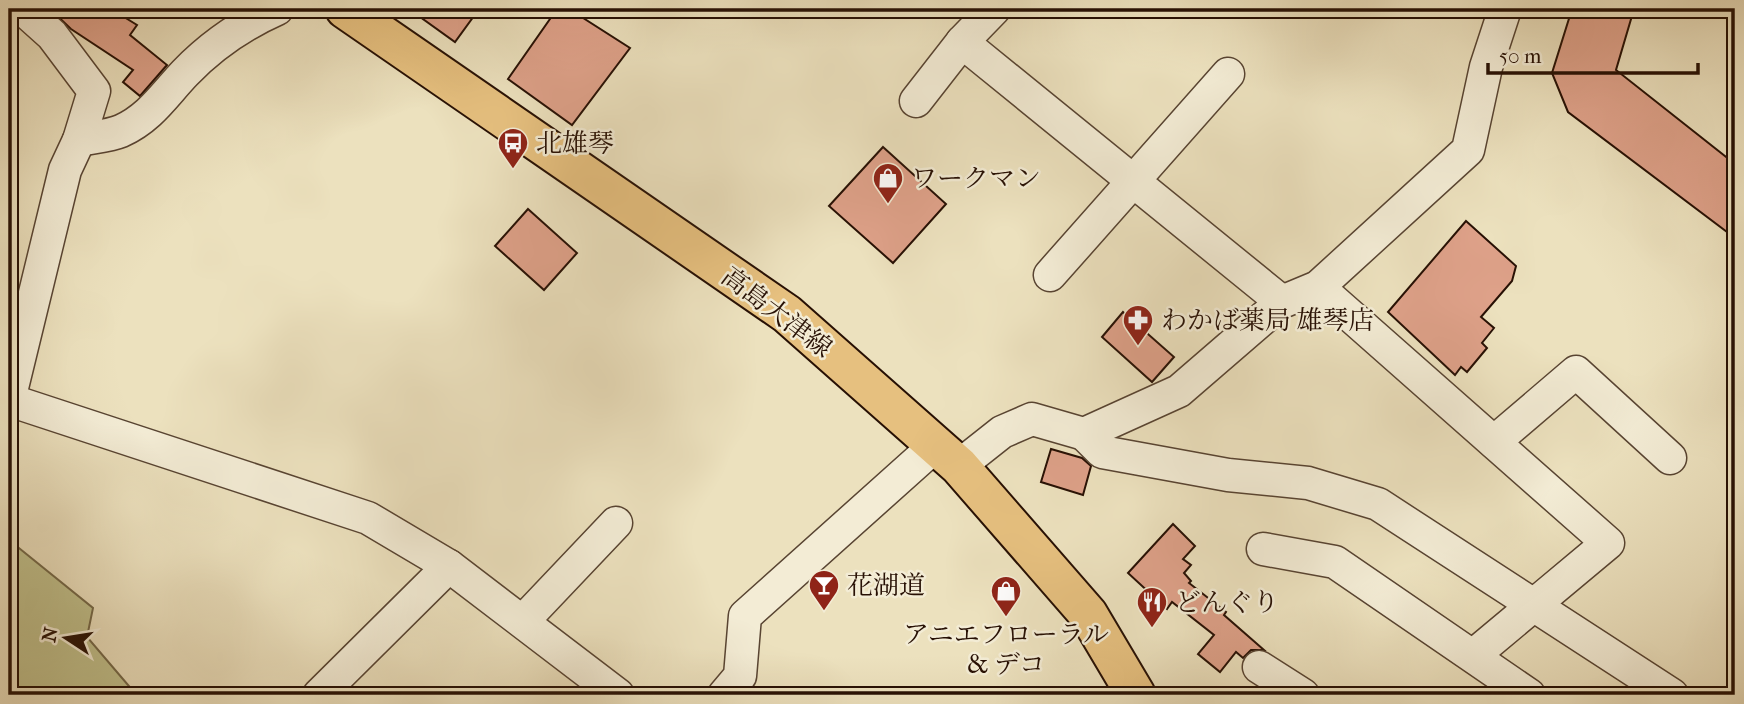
<svg xmlns="http://www.w3.org/2000/svg" width="1744" height="704" font-family="'IM FELL French Canon','Noto Serif JP',serif">
  <rect width="100%" height="100%" fill="#ece1be"/>
  <filter id="stains"><feTurbulence type="fractalNoise" baseFrequency=".00286" numOctaves="4"/><feColorMatrix values="0 0 0 0 .2 0 0 0 0 .09 0 0 0 0 .02 0 0 0 .5 -.17"/></filter>
  <radialGradient id="worn" r=".72"><stop offset=".6" stop-color="#630" stop-opacity="0"/><stop offset="1" stop-color="#630" stop-opacity=".3"/></radialGradient>
  <!-- green -->
  <path fill="#c0c08c" stroke="#746848" stroke-width="2" d="M9,540L93,608L87,637L134,692L131,695H9Z"/>
  <!-- building -->
  <g fill="#dea189" stroke="#271004" stroke-width="2">
    <path d="M50,9H111L137,25L130,35L167,65L140,96L123,82L133,70L71,29Z"/>
    <path d="M409,9H479L455,42Z"/>
    <path d="M557,9H569L630,48L572,125L508,79Z"/>
    <path d="M1572,9H1634L1616,70L1735,164V238L1568,112L1552,73Z"/>
    <path d="M883,147L946,204L893,263L829,206Z"/>
    <path d="M528,209L577,253L544,290L495,246Z"/>
    <path d="M1466,221L1516,266L1512,281L1481,317L1494,328L1482,343L1487,348L1467,372L1461,367L1455,375L1388,312Z"/>
    <path d="M1123,312L1174,357L1152,382L1102,337Z"/>
    <path d="M1051,449L1082,458L1091,466L1083,495L1041,482Z"/>
    <path d="M1173,524L1195,546L1183,559L1191,565L1184,573L1191,581L1189,583L1226,612L1224,615L1264,650H1251L1243,658L1236,652L1220,672L1198,654L1214,635L1172,602L1167,609L1128,573Z"/>
  </g>
  <g fill="none" stroke-linecap="round" stroke-linejoin="round">
    <!-- minor casing -->
    <g stroke="#584432" stroke-width="35">
      <g id="minor">
        <path d="M994,9L962,42L1282,302"/>
        <path d="M916,101L962,42"/>
        <path d="M79,140C93,137 109,136 121,131C150,118 164,95 185,73C212,45 241,25 277,9"/>
        <path d="M1050,275L1228,74"/>
        <path d="M1318,287L1608,543L1474,655"/>
        <path d="M9,400L368,518L449,566L618,695"/>
        <path d="M9,400L65,170L79,140L94,91L52,35L23,9"/>
        <path d="M1084,434L1102,452L1228,475L1308,483L1378,504L1672,695"/>
        <path d="M1494,442L1576,372L1670,458"/>
        <path d="M959,466L1002,432L1032,419L1084,434L1179,391L1282,302L1318,287L1468,150L1486,67L1505,9"/>
        <path d="M1263,549L1335,562L1529,695"/>
        <path d="M523,621L616,523"/>
        <path d="M1259,667L1303,695"/>
        <path d="M319,695L449,566"/>
        <path d="M724,695L740,676L745,616L937,444"/>
      </g>
    </g>
    <!-- major casing -->
    <g stroke="#271004" stroke-width="42">
      <path id="major" d="M345,9L787,314L959,466L1088,614L1136,695"/>
    </g>
    <!-- minor -->
    <use href="#minor" stroke="#f3ecd5" stroke-width="32"/>
    <!-- major -->
    <use href="#major" stroke="#e6c07f" stroke-width="38"/>
  </g>
  <!-- icons -->
  <defs>
    <g id="bus-pin" transform="scale(1.575)"><path d="M0 17L-7.5 6A9.5 9.5 0 1 1 7.5 6Z" fill="#8f2418" stroke="#f3ecd5"/><path d="M-5-6H5V4H4V6H2V4H-2V6H-4V4H-5ZM-3.5-4V0h7V-4ZM-3.5 1.2v1.5H-2V1.2ZM2 1.2v1.5H3.5V1.2Z" fill="#fff"/></g>
    <g id="shop-pin" transform="scale(1.575)"><path d="M0 17L-7.5 6A9.5 9.5 0 1 1 7.5 6Z" fill="#8f2418" stroke="#f3ecd5"/><path d="M-5-2.5h2.3a2.7 3.5 0 0 1 5.4 0H5L5.5 6h-11ZM-1.5-2.5h3a1.5 2.3 0 0 0-3 0Z" fill="#fff"/></g>
    <g id="pharmacy-pin" transform="scale(1.575)"><path d="M0 17L-7.5 6A9.5 9.5 0 1 1 7.5 6Z" fill="#8f2418" stroke="#f3ecd5"/><path d="M-2-6h4v4h4v4h-4v4h-4v-4h-4v-4h4Z" fill="#fff"/></g>
    <g id="bar-pin" transform="scale(1.575)"><path d="M0 17L-7.5 6A9.5 9.5 0 1 1 7.5 6Z" fill="#8f2418" stroke="#f3ecd5"/><path d="M-6-5H6L.8 .8V4.5H3.5V6h-7V4.5H-.8V.8Z" fill="#fff"/></g>
    <g id="restaurant-pin" transform="scale(1.575)"><path d="M0 17L-7.5 6A9.5 9.5 0 1 1 7.5 6Z" fill="#8f2418" stroke="#f3ecd5"/><path d="M-5-6h1v4h1v-4h1v4h1v-4h1v5L-1.5 .5V6h-2V.5L-5-1ZM5-6V6H3V1.5H1.5Q1.5-4 5-6Z" fill="#fff"/></g>
  </defs>
  <g fill-rule="evenodd">
    <use href="#bus-pin" x="513" y="143"/>
    <use href="#shop-pin" x="888" y="178"/>
    <use href="#pharmacy-pin" x="1138" y="320"/>
    <use href="#bar-pin" x="824" y="585"/>
    <use href="#shop-pin" x="1006" y="591"/>
    <use href="#restaurant-pin" x="1152" y="602"/>
  </g>
  <g text-anchor="middle" stroke-width="5" stroke-linejoin="round" paint-order="stroke">
    <!-- poi labels -->
    <g font-size="26" fill="#271004" stroke="#f3ecd5" text-anchor="start">
      <text x="536" y="152">北雄琴</text>
      <text x="911" y="187">ワークマン</text>
      <text x="1161" y="329">わかば薬局 雄琴店</text>
      <text x="847" y="594">花湖道</text>
      <text x="1175" y="611">どんぐり</text>
      <text x="1006" y="643" text-anchor="middle">アニエフローラル<tspan x="1006" dy="30">&amp; デコ</tspan></text>
    </g>
    <!-- street labels -->
    <g font-size="26" fill="#271004" stroke="#f3ecd5">
      <text transform="translate(777 312) rotate(37)" y="9">高島大津線</text>
    </g>
  </g>
  <!-- margin -->
  <rect width="1744" height="704" fill="none" stroke="#ece1be" stroke-width="35"/>
  <rect x="10" y="10" width="1723" height="683" fill="none" stroke="#271004" stroke-width="3.5"/>
  <rect x="18" y="18" width="1709" height="669" fill="none" stroke="#271004" stroke-width="2"/>
  <!-- north arrow -->
  <g transform="translate(66 638) rotate(282)" stroke="#f3ecd5" stroke-width="5" paint-order="stroke">
  <path d="M0-5L12 26L0 18L-12 26Z" fill="#271004"/>
  <text y="-10" font-size="19" font-weight="bold" text-anchor="middle" fill="#271004">N</text>
  </g>
  <!-- scale -->
  <path d="M1488 63v10h210v-10" fill="none" stroke="#271004" stroke-width="3.5"/>
  <text x="1499" y="63" font-size="21" fill="#271004" stroke="#f3ecd5" stroke-width="5" paint-order="stroke">50 m</text>
  <rect width="100%" height="100%" filter="url(#stains)"/>
  <rect width="100%" height="100%" fill="url(#worn)"/>
</svg>
